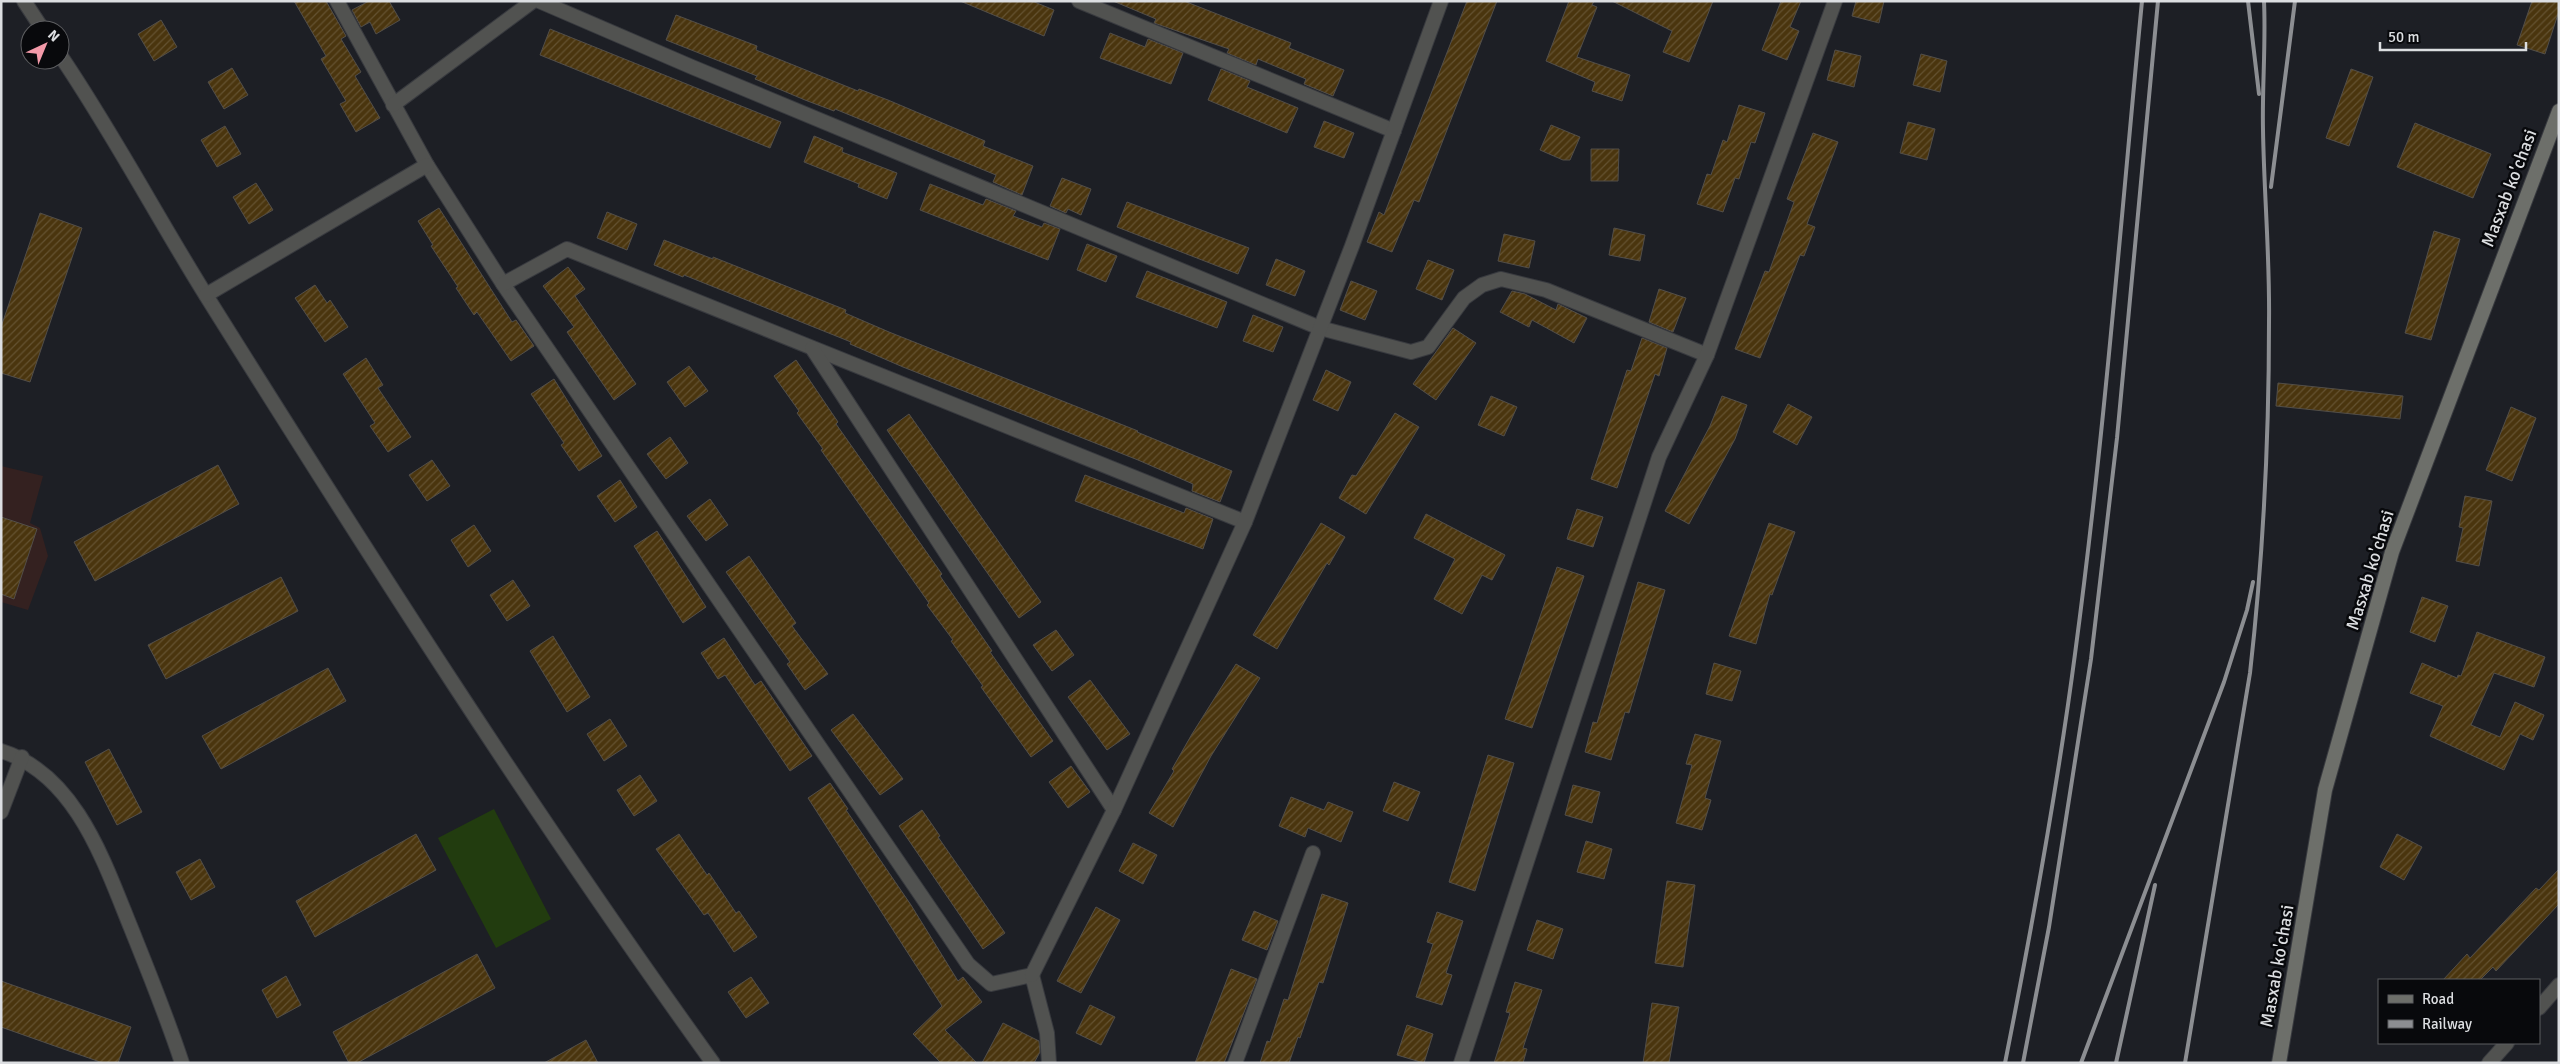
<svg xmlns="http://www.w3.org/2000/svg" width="2560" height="1064" font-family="Signika,sans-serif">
  <defs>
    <pattern id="building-hatch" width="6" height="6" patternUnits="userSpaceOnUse" patternTransform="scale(1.25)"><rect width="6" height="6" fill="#4a350e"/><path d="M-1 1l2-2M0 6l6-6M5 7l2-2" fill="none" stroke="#645231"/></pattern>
  </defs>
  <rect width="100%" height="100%" fill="#1d1f25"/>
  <!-- education -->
  <path fill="#342120" d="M1,466L43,476L30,523L40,528L48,556L28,610L1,602Z"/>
  <!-- pitch -->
  <path fill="#223c0f" d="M494,809L551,919L496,948L438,838Z"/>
  <!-- building -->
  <g fill="url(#building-hatch)" stroke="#524e49">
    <path d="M294,1H326L346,36L341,39L361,72L355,76L380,118L356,132L340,104L346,101L321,59L326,56Z"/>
    <path d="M369,1H389L400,20L376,34L370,22L361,27L352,10Z"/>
    <path d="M960,1H1032L1054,10L1044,36Z"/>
    <path d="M1113,1H1184L1291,43L1289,48L1344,70L1333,96L1304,84L1306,79L1258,59L1256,65L1227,53L1229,49L1154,23L1156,19Z"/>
    <path d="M1467,1H1497L1419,202L1414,200L1392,252L1367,242L1379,212L1384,215Z"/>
    <path d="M1569,1H1594L1592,5L1597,7L1577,57L1630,75L1622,101L1592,91L1595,82L1546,61Z"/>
    <path d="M1612,1H1713L1689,62L1663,52L1672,31Z"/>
    <path d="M1781,1H1801L1790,27L1799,31L1787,60L1762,50Z"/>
    <path d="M1856,1H1884L1879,23L1852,16Z"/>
    <path d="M2532,1H2559V11L2545,54L2517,45Z"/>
    <path d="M676,15L757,46L756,50L858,91L859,89L888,100L985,141L983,146L1033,166L1022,195L993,182L996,175L835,109L834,111L805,100L755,79L757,76L666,40Z"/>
    <path d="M161,20L177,47L154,61L138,34Z"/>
    <path d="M550,29L781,122L770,148L540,55Z"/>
    <path d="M1110,33L1145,47L1148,39L1183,53L1171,84L1100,58Z"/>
    <path d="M1835,50L1861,56L1854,87L1827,80Z"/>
    <path d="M1921,54L1947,61L1940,92L1913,85Z"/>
    <path d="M232,68L248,95L224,109L208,82Z"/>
    <path d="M1221,69L1250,81L1247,87L1298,108L1287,133L1208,100Z"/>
    <path d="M2351,69L2373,77L2349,146L2326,138Z"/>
    <path d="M1739,105L1765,113L1755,143L1751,142L1739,179L1735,178L1723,212L1697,204L1707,174L1711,175L1723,140L1727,142Z"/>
    <path d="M1324,121L1354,133L1344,158L1314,147Z"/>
    <path d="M1908,122L1935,129L1927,160L1900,153Z"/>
    <path d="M2415,123L2491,154L2473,198L2397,167Z"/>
    <path d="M1551,125L1580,137L1570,160H1563L1540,150Z"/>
    <path d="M225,126L241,154L217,167L201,140Z"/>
    <path d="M1813,133L1838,142L1807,224L1815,227L1804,256L1800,255L1760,358L1735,349L1765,271L1769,272L1794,202L1787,199Z"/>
    <path d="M814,136L843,148L842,152L897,173L887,199L858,187L859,184L804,162Z"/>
    <path d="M1591,149H1619L1618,181H1591Z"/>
    <path d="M1062,178L1091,189L1081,215L1068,209L1066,213L1050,206Z"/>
    <path d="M256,183L273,210L249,224L233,197Z"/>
    <path d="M930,184L983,205L986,199L1016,211L1013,216L1042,227L1044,223L1060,229L1048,260L920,210Z"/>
    <path d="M1127,202L1249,248L1238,274L1117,227Z"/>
    <path d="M439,208L512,322L516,320L534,346L511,361L477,312L474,315L456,288L458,287L431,246L433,245L418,221Z"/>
    <path d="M607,212L637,224L627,250L597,238Z"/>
    <path d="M40,213L82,228L30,382L1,373V327Z"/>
    <path d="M1614,228L1645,235L1640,261L1609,255Z"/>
    <path d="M2434,231L2460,239L2431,340L2405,333Z"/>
    <path d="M1504,234L1535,241L1529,268L1498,261Z"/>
    <path d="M664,240L713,259V257L846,310L845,313L889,332L1138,431L1137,432L1232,471L1220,502L1192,491L1193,484L1138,460L903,367L850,344L851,342L684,275L683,277L654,265Z"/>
    <path d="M1087,244L1117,256L1106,282L1077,270Z"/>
    <path d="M1276,259L1305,271L1295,296L1266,285Z"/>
    <path d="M1428,260L1454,270L1442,300L1416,289Z"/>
    <path d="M568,267L585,289L575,296L636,384L614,400L567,332L574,327L543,286Z"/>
    <path d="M1147,271L1227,302L1217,328L1136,297Z"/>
    <path d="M1351,281L1377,291L1365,320L1340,310Z"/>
    <path d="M315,285L327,303L330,300L348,327L325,342L295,298Z"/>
    <path d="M1659,289L1686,298L1673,332L1649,322Z"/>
    <path d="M1512,291L1525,294L1556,310L1558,304L1587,318L1574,343L1532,320L1529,327L1500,312Z"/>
    <path d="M1253,315L1283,327L1273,352L1243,341Z"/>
    <path d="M1453,328L1476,343L1436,400L1413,384Z"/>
    <path d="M1642,338L1667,348L1659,376L1655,374L1617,488L1591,479L1627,370L1631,371Z"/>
    <path d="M366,358L383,385L378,388L411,437L388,452L370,426L375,423L343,374Z"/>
    <path d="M796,360L838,422L836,424L942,574L940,576L992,651L990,652L1053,741L1031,757L981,687L983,686L951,641L953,640L927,605L929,603L821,450L823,449L797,413L799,411L774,376Z"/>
    <path d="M689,366L708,391L685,407L667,382Z"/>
    <path d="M1326,370L1351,382L1338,411L1313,400Z"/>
    <path d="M554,379L602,456L579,471L561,445L564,443L531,394Z"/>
    <path d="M2278,383L2403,396L2400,419L2276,406Z"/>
    <path d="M1491,396L1517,407L1504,436L1478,425Z"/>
    <path d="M1722,396L1747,405L1735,439L1689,524L1665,511L1710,426Z"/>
    <path d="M1788,404L1812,417L1797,445L1773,432Z"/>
    <path d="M2511,407L2536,418L2512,481L2486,470Z"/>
    <path d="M1395,413L1419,427L1366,514L1339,498L1352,475L1356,476Z"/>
    <path d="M909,414L1041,602L1019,618L887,430Z"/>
    <path d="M670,437L688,463L666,479L647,454Z"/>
    <path d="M432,460L450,486L427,501L409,475Z"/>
    <path d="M218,465L239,504L95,581L74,542Z"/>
    <path d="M1085,475L1184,513L1186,508L1213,519L1203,549L1075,501Z"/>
    <path d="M620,480L637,507L615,522L597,496Z"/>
    <path d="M2465,496L2492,501L2479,566L2456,561L2463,528L2459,527Z"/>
    <path d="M710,499L728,525L706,541L687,516Z"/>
    <path d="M1577,509L1603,517L1593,547L1567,539Z"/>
    <path d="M1426,514L1505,555L1492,580L1482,575L1462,614L1434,599L1455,559L1414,538Z"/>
    <path d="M1,517L37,529L14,599L1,594Z"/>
    <path d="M1321,523L1345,537L1329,565L1327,563L1277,649L1253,635Z"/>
    <path d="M1769,523L1795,532L1772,595L1770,594L1756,644L1729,636Z"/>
    <path d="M474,525L491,551L468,567L451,540Z"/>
    <path d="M657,531L706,607L683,623L634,546Z"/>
    <path d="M749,556L796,623L792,626L828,674L805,690L787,664L790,662L726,572Z"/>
    <path d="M1557,567L1584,576L1532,728L1505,719Z"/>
    <path d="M281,577L298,611L166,679L148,645Z"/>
    <path d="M513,580L530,606L507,621L490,595Z"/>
    <path d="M1638,582L1665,590L1629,713L1625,712L1611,760L1585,752L1593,722L1597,723Z"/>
    <path d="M2422,597L2448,606L2435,642L2410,632Z"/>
    <path d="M1056,630L1074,655L1052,671L1033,645Z"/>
    <path d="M2477,632L2545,657L2534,687L2494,673L2471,725L2500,737L2515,702L2544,715L2533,740L2520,734L2504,770L2430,736L2443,706L2410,693L2422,663L2457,678L2458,675L2461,676Z"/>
    <path d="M553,636L590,697L567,712L530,651Z"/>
    <path d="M724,638L755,685L761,681L812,756L790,771L725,675L718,679L701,653Z"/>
    <path d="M1714,663L1741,671L1732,701L1706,694Z"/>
    <path d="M1236,664L1260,678L1211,756L1173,827L1149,813L1174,771L1172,769L1192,734Z"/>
    <path d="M328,668L346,701L221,769L202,736Z"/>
    <path d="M1090,680L1130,734L1107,750L1068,697Z"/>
    <path d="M853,714L903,779L880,795L831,730Z"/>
    <path d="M610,719L627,746L604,761L587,734Z"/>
    <path d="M1695,734L1721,741L1705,798L1711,800L1702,830L1676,823L1692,765L1686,764Z"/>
    <path d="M109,749L142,812L117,825L85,762Z"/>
    <path d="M1488,755L1514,763L1475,891L1449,882Z"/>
    <path d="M1071,766L1090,792L1068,808L1049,782Z"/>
    <path d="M640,775L657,801L634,816L617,790Z"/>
    <path d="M1394,782L1420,792L1408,821L1383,811Z"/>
    <path d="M830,783L848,809L846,810L911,905L958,981L963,977L982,1002L945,1030L977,1063H941L913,1034L942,1006L808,798Z"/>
    <path d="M1573,785L1600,792L1592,823L1565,815Z"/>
    <path d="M1291,797L1324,810L1328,802L1353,812L1341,842L1308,828L1305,837L1279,826Z"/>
    <path d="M922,810L940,836L938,837L1005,933L983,949L899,826Z"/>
    <path d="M416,834L436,870L315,937L296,901Z"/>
    <path d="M679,834L707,875L709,873L736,913L739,911L757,937L734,952L708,913L704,915L656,849Z"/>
    <path d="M2397,834L2422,847L2404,880L2380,867Z"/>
    <path d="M1586,841L1612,849L1604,879L1577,872Z"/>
    <path d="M1133,843L1157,855L1143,884L1119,871Z"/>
    <path d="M200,859L215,887L191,900L176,872Z"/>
    <path d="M2559,869V904L2496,971L2493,967L2480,980H2443L2467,954L2470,958L2536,888L2539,890Z"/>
    <path d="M1667,881L1695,885L1683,967L1655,963Z"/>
    <path d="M1322,894L1348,903L1323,983L1319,982L1300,1038L1298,1037L1289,1063H1260L1267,1041L1270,1042L1284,999L1288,1000Z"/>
    <path d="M1096,907L1120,920L1081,993L1057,981Z"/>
    <path d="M1254,911L1278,921L1267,950L1242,940Z"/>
    <path d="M1437,912L1463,921L1446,973L1452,975L1442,1005L1416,997L1433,944L1427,942Z"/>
    <path d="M1537,920L1563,929L1553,959L1527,950Z"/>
    <path d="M477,954L495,988L357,1063H349L333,1032Z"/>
    <path d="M1231,969L1257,979L1241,1020L1224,1063H1195Z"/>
    <path d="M286,976L301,1005L277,1018L262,990Z"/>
    <path d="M751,977L769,1003L746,1018L728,992Z"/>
    <path d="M1,981L131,1027L118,1063H103L1,1027Z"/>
    <path d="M1515,982L1542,990L1523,1048L1527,1049L1523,1063H1494L1510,1013L1506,1012Z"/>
    <path d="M1652,1003L1679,1007L1669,1063H1643Z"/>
    <path d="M1090,1005L1115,1017L1101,1045L1076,1033Z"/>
    <path d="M1003,1023L1039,1041L1040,1052L1034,1063H982Z"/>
    <path d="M1407,1025L1433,1034L1424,1063L1397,1055Z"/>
    <path d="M586,1040L598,1063H544Z"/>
  </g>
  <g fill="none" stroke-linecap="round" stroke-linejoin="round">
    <!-- minor casing -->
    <g stroke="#383a3f" stroke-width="16">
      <g id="minor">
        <path d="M24,1L43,30"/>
        <path d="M337,1L427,165L503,284L968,964L991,984L1032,975L1047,1033L1049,1063"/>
        <path d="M539,1L692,67L1320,328L1411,352L1428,347L1464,298L1482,285L1501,279L1546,290L1707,355"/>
        <path d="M1079,1L1394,131"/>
        <path d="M60,55C113,133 157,217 207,297C370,557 534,815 713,1063"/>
        <path d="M393,105L533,1"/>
        <path d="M503,284L567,249L1245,522"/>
        <path d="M206,295L427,165"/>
        <path d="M812,348L1114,810"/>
        <path d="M1,751C76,774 104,862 131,928C149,973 167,1017 182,1063"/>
        <path d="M1,812L22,757"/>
        <path d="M1032,975L1114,810L1245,522L1352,246L1441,1"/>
        <path d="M1235,1063L1313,853"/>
        <path d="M1461,1063L1659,457L1707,355L1835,1"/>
      </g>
    </g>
    <!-- tertiary casing -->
    <g stroke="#383a3f" stroke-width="16">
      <g id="tertiary">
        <path d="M2539,1008L2559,985"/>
        <path d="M2489,1063L2507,1043"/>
      </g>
    </g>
    <!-- secondary casing -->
    <g stroke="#383a3f" stroke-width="16">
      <path id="secondary" d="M2279,1063L2325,790L2392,552L2559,111"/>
    </g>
    <!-- minor -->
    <use href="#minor" stroke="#515250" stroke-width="14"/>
    <!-- tertiary -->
    <use href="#tertiary" stroke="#515250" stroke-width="14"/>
    <!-- secondary -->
    <use href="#secondary" stroke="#6d6f6a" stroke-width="14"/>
    <!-- rail -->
    <g stroke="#8c8e92" stroke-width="4">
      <path d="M2248,1L2259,94"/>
      <path d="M2271,187L2295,1"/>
      <path d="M2005,1063C2032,927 2057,791 2075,654C2104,438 2121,219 2142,1"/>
      <path d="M2023,1063L2049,927L2091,659L2117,438L2158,1"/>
      <path d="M2081,1063L2224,682L2247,610L2253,582"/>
      <path d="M2116,1063L2155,885"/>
      <path d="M2185,1063L2250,673C2263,558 2269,439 2269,322C2270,258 2264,194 2263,130C2262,87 2266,44 2264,1"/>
    </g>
  </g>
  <g text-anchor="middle" stroke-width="5" stroke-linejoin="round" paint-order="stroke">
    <!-- street labels -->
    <g font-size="18" fill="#dcdee1" stroke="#08090c">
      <text transform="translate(2509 188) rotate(-69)" y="6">Masxab ko'chasi</text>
      <text transform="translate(2370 570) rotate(-73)" y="6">Masxab ko'chasi</text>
      <text transform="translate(2277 966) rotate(-80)" y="6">Masxab ko'chasi</text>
    </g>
  </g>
  <!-- border -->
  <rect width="2560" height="1064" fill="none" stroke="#dcdee1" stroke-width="5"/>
  <!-- legend -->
  <rect x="2378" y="979" width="162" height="65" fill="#08090c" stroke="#5d5e61"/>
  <rect x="2388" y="995" width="25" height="8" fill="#6d6f6a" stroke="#5d5e61"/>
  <text x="2422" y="1004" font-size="15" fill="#dcdee1">Road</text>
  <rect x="2388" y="1020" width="25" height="8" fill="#8c8e92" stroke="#5d5e61"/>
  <text x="2422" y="1029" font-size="15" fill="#dcdee1">Railway</text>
  <!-- north arrow -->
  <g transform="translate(45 45) rotate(44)"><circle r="24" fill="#08090c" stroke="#5d5e61"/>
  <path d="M0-4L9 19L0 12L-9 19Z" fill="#f39aa9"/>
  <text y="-8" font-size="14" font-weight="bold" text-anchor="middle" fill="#dcdee1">N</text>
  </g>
  <!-- scale -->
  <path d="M2380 42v8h146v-8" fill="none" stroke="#dcdee1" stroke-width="2.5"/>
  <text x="2388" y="42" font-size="15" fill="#dcdee1" stroke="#08090c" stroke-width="4" paint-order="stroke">50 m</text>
</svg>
